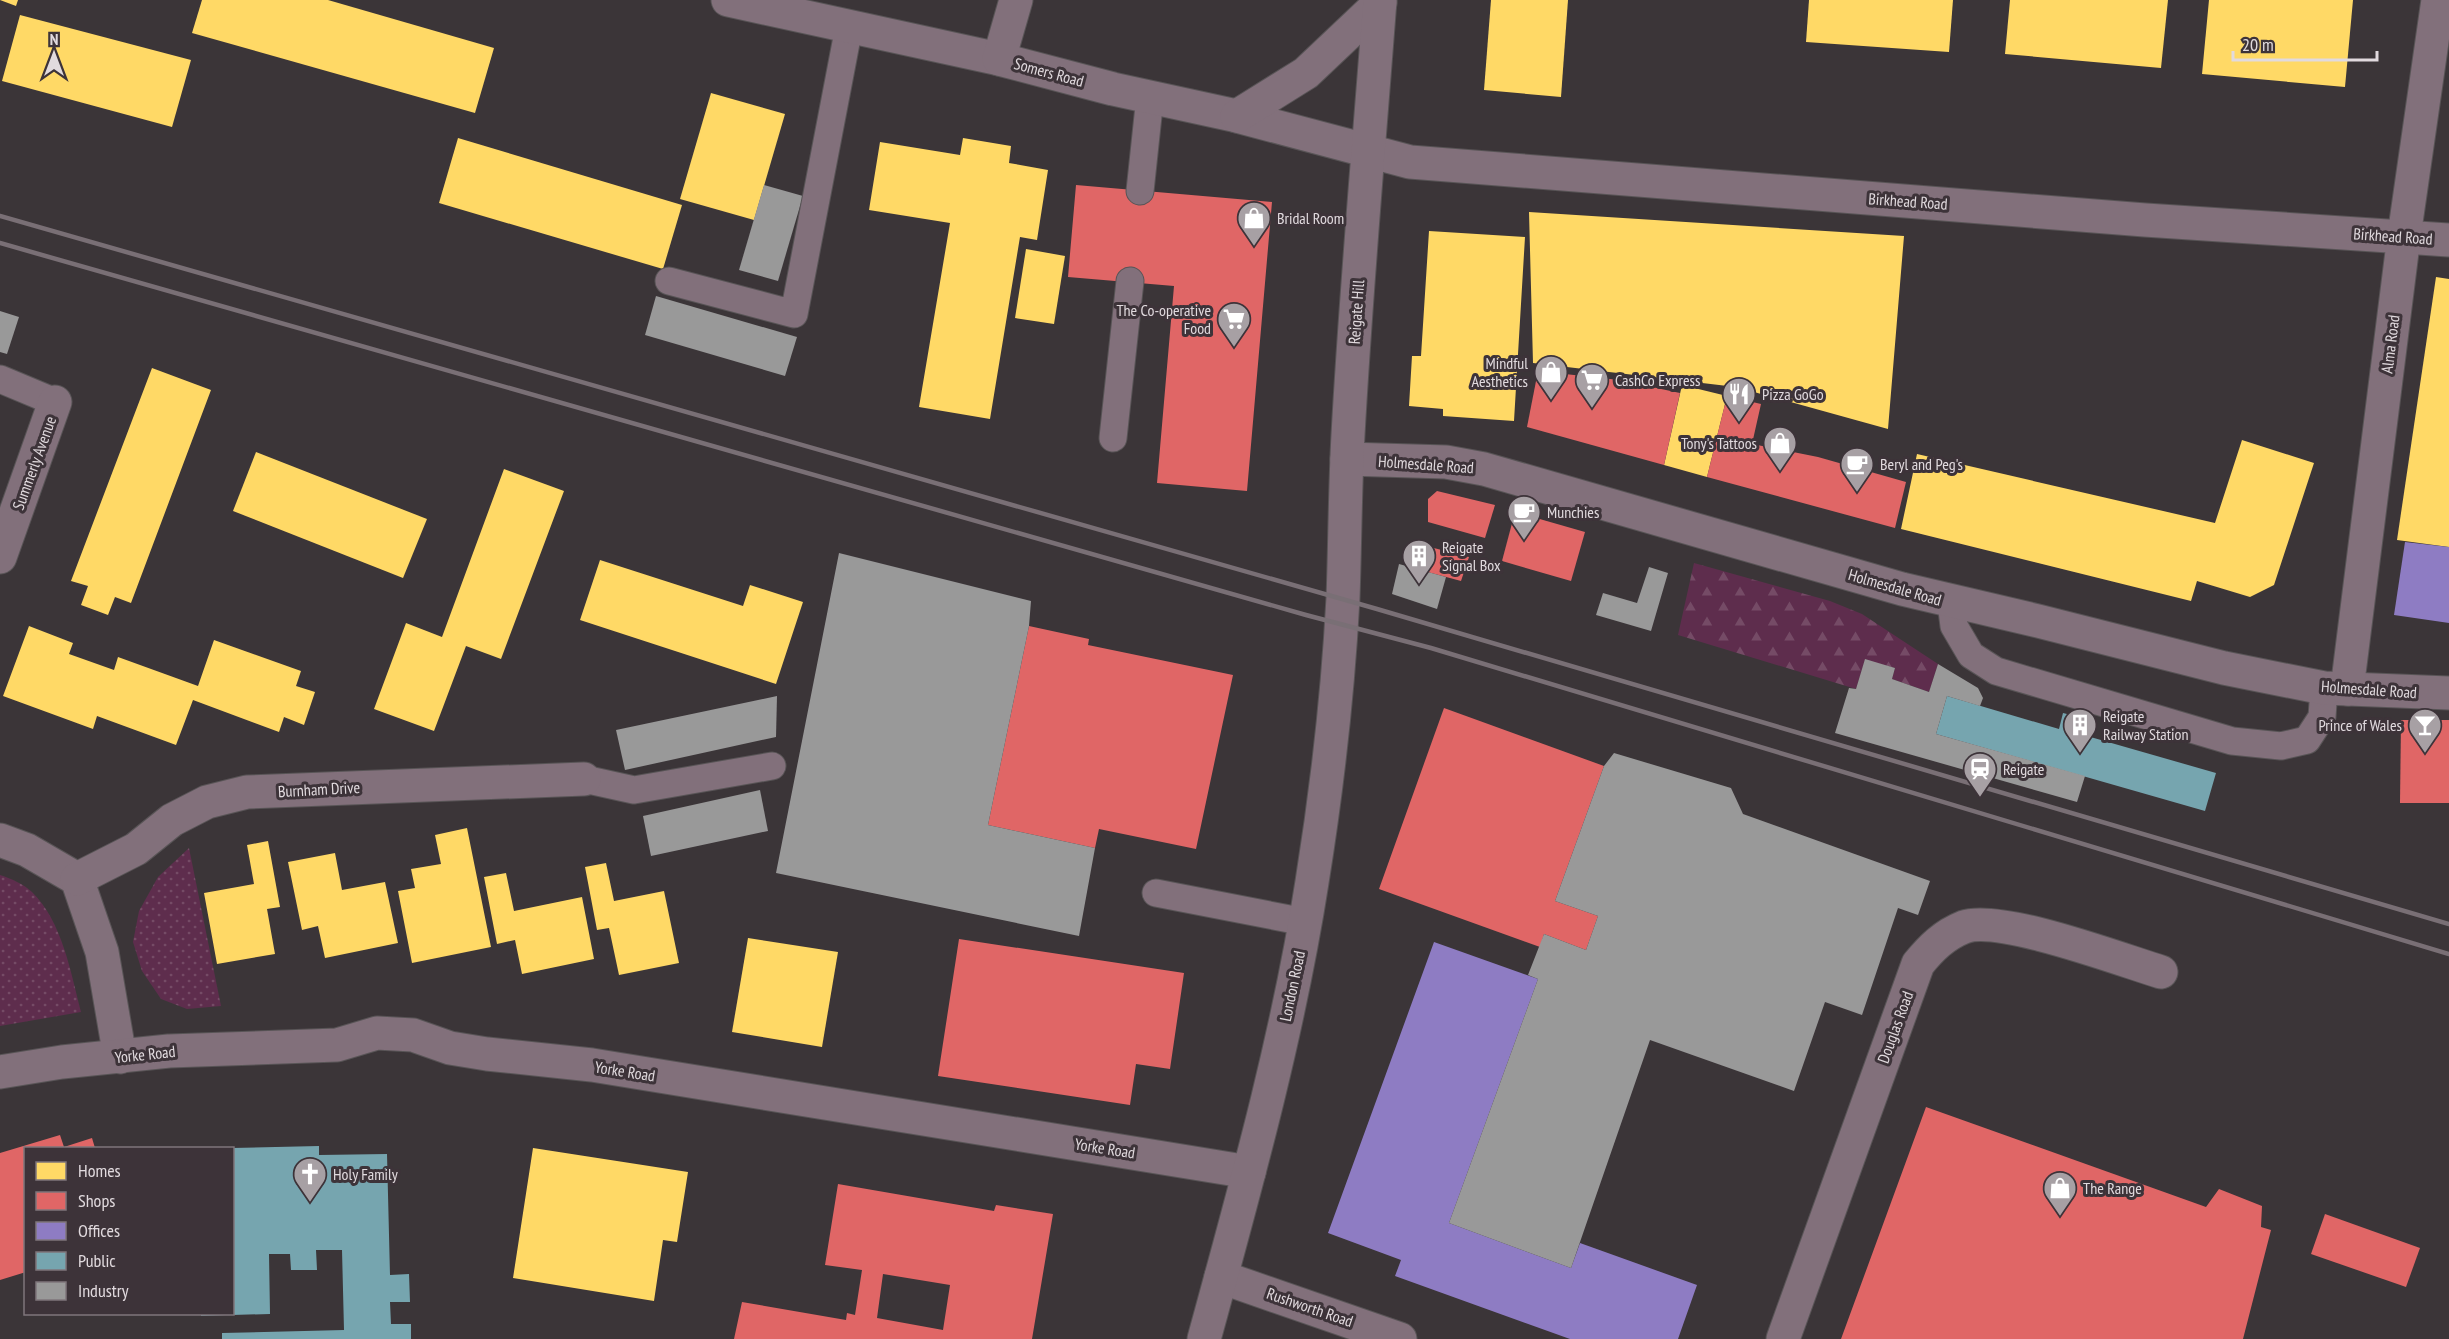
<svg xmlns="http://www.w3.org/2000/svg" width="2449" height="1339" font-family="'PT Sans Narrow',sans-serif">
  <defs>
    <pattern id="grass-dots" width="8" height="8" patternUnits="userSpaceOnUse" patternTransform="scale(1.5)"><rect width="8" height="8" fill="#5e2d4d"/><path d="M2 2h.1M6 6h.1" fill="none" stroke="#754b66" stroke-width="1.8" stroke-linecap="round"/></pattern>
    <pattern id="forest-firs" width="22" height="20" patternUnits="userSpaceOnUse" patternTransform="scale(1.5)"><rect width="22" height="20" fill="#5e2d4d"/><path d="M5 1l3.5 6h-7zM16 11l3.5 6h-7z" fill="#754b66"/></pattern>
  </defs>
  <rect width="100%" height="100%" fill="#3b3538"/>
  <!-- grass -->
  <g fill="url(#grass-dots)">
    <path d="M189,848L221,1006L187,1009L161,999L142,971L133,942L139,911L158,877Z"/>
    <path d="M0,875C10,878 25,885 32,892C62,921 71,973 81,1012L0,1026Z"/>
  </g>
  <!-- forest -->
  <path fill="url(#forest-firs)" d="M1694,563L1830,601L1862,614L1938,664L1929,692L1892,679L1895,668L1865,660L1856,689L1678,635Z"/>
  <!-- homes -->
  <g fill="#ffd966">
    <path d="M0,0H18L16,6Z"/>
    <path d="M202,0H328L494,48L475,113L192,33Z"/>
    <path d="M1491,0H1568L1561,97L1484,90Z"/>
    <path d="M1809,0H1953L1949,52L1806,42Z"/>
    <path d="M2010,0H2168L2161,68L2005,54Z"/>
    <path d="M2209,0H2353L2345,87L2202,74Z"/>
    <path d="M20,15L191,60L172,127L2,81Z"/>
    <path d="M711,93L785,114L754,220L680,199Z"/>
    <path d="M458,138L682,205L663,269L439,203Z"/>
    <path d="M963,138L1011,146L1009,163L1048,170L1037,240L1020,237L990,419L919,407L950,223L869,210L880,142L960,155Z"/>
    <path d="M1529,212L1904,236L1888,429L1736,387L1533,363Z"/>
    <path d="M1429,231L1525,237L1514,421L1443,416V409L1409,406L1412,356H1421Z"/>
    <path d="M1026,249L1065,256L1054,324L1015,318Z"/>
    <path d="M2436,277L2449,279V547L2397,540Z"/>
    <path d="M152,368L211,390L131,603L115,597L108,615L81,605L88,586L71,581Z"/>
    <path d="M1682,385L1727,396L1707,477L1664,465Z"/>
    <path d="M2242,440L2314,463L2274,585L2250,597L2197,581L2191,601L1901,529L1917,454L2215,523Z"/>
    <path d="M256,452L427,519L403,578L233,511Z"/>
    <path d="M504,469L564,491L501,659L466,646L434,731L374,709L406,623L442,637Z"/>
    <path d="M600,560L743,606L750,585L803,602L776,684L580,620Z"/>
    <path d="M29,626L73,643L69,654L114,670L118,657L198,686L214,640L301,671L296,686L315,692L304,725L284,717L279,732L193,700L176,745L97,716L93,729L3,696Z"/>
    <path d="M467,828L491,947L412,963L398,891L415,888L411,869L441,864L435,835Z"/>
    <path d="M268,841L280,907L267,909L275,954L217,964L204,893L254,884L247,845Z"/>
    <path d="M335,853L342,890L385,882L398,943L325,958L318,926L302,930L288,862Z"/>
    <path d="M606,863L614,901L664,891L679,963L619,975L609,928L597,930L585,867Z"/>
    <path d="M506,873L514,911L582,897L594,959L522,974L515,940L497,944L484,877Z"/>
    <path d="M748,938L838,952L822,1047L732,1032Z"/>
    <path d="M533,1148L688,1172L677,1242L663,1240L654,1301L513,1278Z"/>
  </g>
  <!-- shops -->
  <g fill="#e06666" fill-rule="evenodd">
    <path d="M1076,185L1272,202L1247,491L1157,483L1174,286L1068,277Z"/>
    <path d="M1538,371L1619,380L1680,393L1664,465L1527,427Z"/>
    <path d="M1727,396L1761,404L1752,444L1818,457L1906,482L1895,528L1707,477Z"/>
    <path d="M1437,491L1495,505L1485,538L1428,522V499Z"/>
    <path d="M1515,512L1585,532L1571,581L1502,561Z"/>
    <path d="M1426,546L1469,557L1461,581L1424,571Z"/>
    <path d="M1029,626L1089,639L1088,645L1233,675L1196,849L1099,829L1095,848L988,825Z"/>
    <path d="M1444,708L1604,766L1555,901L1598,916L1586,950L1544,934L1540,947L1379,889Z"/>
    <path d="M2401,720H2449V803H2400Z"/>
    <path d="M959,939L1184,973L1170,1069L1136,1064L1130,1105L938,1076Z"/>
    <path d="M1926,1107L2206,1207L2219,1189L2262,1206L2261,1227L2271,1230L2243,1339H1841Z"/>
    <path d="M60,1135L64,1147L92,1138L95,1148H26V1272L0,1280V1153Z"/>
    <path d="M838,1184L994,1211L996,1205L1053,1214L1032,1339H734L742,1302L846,1320L847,1313L855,1315L862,1270L825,1265ZM883,1274L950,1285L943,1330L877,1318Z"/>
    <path d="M2325,1214L2420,1248L2406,1287L2311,1254Z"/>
  </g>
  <!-- offices -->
  <g fill="#8e7cc3">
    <path d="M2405,542L2449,547V623L2394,615Z"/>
    <path d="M1434,942L1538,979L1449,1223L1571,1268L1580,1243L1697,1285L1678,1339H1570L1395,1276L1401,1260L1328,1233Z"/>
  </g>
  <!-- public -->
  <g fill="#76a5af">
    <path d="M1947,696L2059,729L2063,713L2075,716L2091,721L2087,736L2216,773L2205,811L1936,734Z"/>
    <path d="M319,1146V1155L387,1154L390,1275L409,1274L410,1302H390L391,1324H411V1339H222V1333L344,1330L342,1250H316L317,1270H291L290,1254H269L270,1314L232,1315V1148Z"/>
    <path d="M201,1314H226V1315L201,1316Z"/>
  </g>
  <!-- industry -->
  <g fill="#999">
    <path d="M764,185L803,196L778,281L739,270Z"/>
    <path d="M656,296L797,337L785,376L645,335Z"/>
    <path d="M0,311L19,317L7,354L0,352Z"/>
    <path d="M839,553L1031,601L1029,626L988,825L1095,848L1079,936L776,873Z"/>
    <path d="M1399,564L1446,577L1437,609L1392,594Z"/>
    <path d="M1649,567L1668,573L1651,631L1596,615L1603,593L1637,603Z"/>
    <path d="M1865,659L1895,668L1892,679L1929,692L1938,664L1978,688L1983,698L1980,706L1947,696L1936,734L2085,776L2077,802L1835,733L1849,688L1856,689Z"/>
    <path d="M777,696L776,737L625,770L616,730Z"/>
    <path d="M1614,753L1731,788L1743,814L1930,881L1918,915L1898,908L1862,1015L1825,1002L1794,1091L1650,1040L1571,1268L1449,1223L1538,979L1528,975L1544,934L1586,950L1598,916L1555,901L1604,766Z"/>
    <path d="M760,790L768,831L651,856L643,816Z"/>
  </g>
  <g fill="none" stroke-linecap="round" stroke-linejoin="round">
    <!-- service casing -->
    <g stroke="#585456" stroke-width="29">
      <g id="service">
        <path d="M1140,191L1150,97"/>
        <path d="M669,281L794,314L849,27"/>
        <path d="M0,379L55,402"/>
        <path d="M1113,438L1130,281"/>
        <path d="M1951,602L1954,626L1971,655L1996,671L2232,741L2281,746L2307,740L2322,717L2324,688"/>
        <path d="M584,779L634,790L772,766"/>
        <path d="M1156,893L1305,922"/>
      </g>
    </g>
    <!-- minor casing -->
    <g stroke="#585456" stroke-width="35">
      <g id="minor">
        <path d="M728,0L999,59L1113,89L1237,116L1410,162L2145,220L2449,240"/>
        <path d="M999,59L1016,0"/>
        <path d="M1347,459L1446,462L1484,469L1902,589L2038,621L2224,668L2324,688L2449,693"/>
        <path d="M0,557L55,402"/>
        <path d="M2347,689L2404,236L2438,0"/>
        <path d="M0,840L27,850L77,879L102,952L120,1057"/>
        <path d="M77,879L136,849L172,820L207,802L247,792L584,779"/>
        <path d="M0,1072L62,1062L169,1051L337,1045L377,1033L413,1035L450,1048L487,1054L592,1065L1249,1172"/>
        <path d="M1221,1277L1400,1339"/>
        <path d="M1783,1339L1918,964C1931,948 1944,935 1964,927C1999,914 2122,960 2161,972"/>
      </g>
    </g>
    <!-- primary casing -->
    <g stroke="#585456" stroke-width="35">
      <g id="primary">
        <path d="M1237,116L1306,73L1380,3"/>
        <path d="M1204,1339C1245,1189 1288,1036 1312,882C1327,789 1338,692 1343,598C1345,543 1345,489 1348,435C1356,290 1369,145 1380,0"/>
      </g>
    </g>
    <!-- service -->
    <use href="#service" stroke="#82707b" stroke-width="27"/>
    <!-- minor -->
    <use href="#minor" stroke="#82707b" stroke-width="33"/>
    <!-- primary -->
    <use href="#primary" stroke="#82707b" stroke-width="33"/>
    <!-- rail -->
    <g stroke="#796f75" stroke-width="4.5">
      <path d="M0,216L1377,609L2449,924"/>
      <path d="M0,243L1306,615L1431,648L2449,954"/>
    </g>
  </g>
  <!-- icons -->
  <defs>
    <g id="shop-pin" transform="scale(1.725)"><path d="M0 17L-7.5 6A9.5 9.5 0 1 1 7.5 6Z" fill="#a7a0a4" stroke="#3d3339"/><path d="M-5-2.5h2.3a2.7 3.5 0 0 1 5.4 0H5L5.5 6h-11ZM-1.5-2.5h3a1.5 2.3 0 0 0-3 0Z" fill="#fff"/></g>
    <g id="supermarket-pin" transform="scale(1.725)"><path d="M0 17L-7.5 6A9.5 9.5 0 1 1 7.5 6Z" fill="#a7a0a4" stroke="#3d3339"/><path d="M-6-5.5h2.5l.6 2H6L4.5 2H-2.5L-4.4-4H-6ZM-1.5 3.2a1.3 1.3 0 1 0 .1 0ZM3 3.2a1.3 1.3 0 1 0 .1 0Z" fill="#fff"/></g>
    <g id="restaurant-pin" transform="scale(1.725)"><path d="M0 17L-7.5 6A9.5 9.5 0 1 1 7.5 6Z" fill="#a7a0a4" stroke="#3d3339"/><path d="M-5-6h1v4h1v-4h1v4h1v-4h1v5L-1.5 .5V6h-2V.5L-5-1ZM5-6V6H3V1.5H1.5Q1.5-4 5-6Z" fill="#fff"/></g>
    <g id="cafe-pin" transform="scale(1.725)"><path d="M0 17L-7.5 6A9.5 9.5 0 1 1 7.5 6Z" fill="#a7a0a4" stroke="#3d3339"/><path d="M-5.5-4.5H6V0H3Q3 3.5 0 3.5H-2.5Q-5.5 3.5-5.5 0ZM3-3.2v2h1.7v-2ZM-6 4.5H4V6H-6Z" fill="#fff"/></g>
    <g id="building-pin" transform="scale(1.725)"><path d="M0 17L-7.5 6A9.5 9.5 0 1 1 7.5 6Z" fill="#a7a0a4" stroke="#3d3339"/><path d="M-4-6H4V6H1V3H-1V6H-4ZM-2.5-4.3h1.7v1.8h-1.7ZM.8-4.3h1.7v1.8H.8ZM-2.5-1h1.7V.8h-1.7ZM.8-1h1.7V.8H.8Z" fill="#fff"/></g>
    <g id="bar-pin" transform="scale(1.725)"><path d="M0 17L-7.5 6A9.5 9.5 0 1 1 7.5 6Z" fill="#a7a0a4" stroke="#3d3339"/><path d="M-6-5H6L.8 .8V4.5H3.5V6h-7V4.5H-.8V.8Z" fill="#fff"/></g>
    <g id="station-pin" transform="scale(1.725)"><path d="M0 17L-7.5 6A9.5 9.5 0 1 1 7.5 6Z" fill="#a7a0a4" stroke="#3d3339"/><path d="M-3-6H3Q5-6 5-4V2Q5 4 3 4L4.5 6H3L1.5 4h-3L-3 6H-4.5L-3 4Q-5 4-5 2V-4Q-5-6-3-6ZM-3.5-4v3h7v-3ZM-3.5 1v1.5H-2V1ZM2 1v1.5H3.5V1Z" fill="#fff"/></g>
    <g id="church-pin" transform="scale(1.725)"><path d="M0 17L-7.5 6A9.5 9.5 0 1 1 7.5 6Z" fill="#a7a0a4" stroke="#3d3339"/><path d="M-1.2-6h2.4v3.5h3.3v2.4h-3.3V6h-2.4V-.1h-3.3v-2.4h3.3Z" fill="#fff"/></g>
  </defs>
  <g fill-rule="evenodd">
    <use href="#shop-pin" x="1254" y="218"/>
    <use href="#supermarket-pin" x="1234" y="319"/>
    <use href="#shop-pin" x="1551" y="372"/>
    <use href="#supermarket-pin" x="1592" y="380"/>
    <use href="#restaurant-pin" x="1739" y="394"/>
    <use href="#shop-pin" x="1780" y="443"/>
    <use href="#cafe-pin" x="1857" y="464"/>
    <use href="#cafe-pin" x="1524" y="512"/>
    <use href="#building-pin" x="1419" y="556"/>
    <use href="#building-pin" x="2080" y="725"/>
    <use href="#bar-pin" x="2425" y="725"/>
    <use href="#station-pin" x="1980" y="769"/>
    <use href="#church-pin" x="310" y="1174"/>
    <use href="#shop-pin" x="2060" y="1188"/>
  </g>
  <g text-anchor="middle" stroke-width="6" stroke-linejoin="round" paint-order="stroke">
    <!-- street labels -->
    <g font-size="16" fill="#e1dade" stroke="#3d3339">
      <text transform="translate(1049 72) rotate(15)" y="6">Somers Road</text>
      <text transform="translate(1908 201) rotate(4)" y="6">Birkhead Road</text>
      <text transform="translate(2393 236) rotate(4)" y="6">Birkhead Road</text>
      <text transform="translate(1356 312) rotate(-86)" y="6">Reigate Hill</text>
      <text transform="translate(2390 344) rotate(-83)" y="6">Alma Road</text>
      <text transform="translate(34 463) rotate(-70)" y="6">Summerly Avenue</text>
      <text transform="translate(1426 464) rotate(4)" y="6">Holmesdale Road</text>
      <text transform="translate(1895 587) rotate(16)" y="6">Holmesdale Road</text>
      <text transform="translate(2369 689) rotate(4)" y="6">Holmesdale Road</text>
      <text transform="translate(319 789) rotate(-3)" y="6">Burnham Drive</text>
      <text transform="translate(1292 986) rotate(-78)" y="6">London Road</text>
      <text transform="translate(1895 1027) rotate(-70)" y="6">Douglas Road</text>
      <text transform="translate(145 1054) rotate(-6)" y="6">Yorke Road</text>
      <text transform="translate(625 1071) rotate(9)" y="6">Yorke Road</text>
      <text transform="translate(1105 1148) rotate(9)" y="6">Yorke Road</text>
      <text transform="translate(1310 1307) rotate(19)" y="6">Rushworth Road</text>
    </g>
    <!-- poi labels -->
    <g font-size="16" fill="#e1dade" stroke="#3d3339" text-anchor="start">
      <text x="1277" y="224">Bridal Room</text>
      <text x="1211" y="316" text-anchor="end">The Co-operative<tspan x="1211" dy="18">Food</tspan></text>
      <text x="1528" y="369" text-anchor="end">Mindful<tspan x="1528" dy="18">Aesthetics</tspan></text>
      <text x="1615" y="386">CashCo Express</text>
      <text x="1762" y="400">Pizza GoGo</text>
      <text x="1757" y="449" text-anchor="end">Tony's Tattoos</text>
      <text x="1880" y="470">Beryl and Peg's</text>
      <text x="1547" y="518">Munchies</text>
      <text x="1442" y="553">Reigate<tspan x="1442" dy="18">Signal Box</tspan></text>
      <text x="2103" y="722">Reigate<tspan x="2103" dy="18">Railway Station</tspan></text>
      <text x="2402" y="731" text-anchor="end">Prince of Wales</text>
      <text x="2003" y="775">Reigate</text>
      <text x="333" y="1180">Holy Family</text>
      <text x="2083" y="1194">The Range</text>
    </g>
  </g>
  <!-- legend -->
  <rect x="24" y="1147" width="210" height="168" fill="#3d3339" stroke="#7f767b" stroke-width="1.5"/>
  <rect x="36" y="1162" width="30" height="18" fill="#ffd966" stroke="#7f767b" stroke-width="1.5"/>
  <text x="78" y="1177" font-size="18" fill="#e1dade">Homes</text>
  <rect x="36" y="1192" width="30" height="18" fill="#e06666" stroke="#7f767b" stroke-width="1.5"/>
  <text x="78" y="1207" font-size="18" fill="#e1dade">Shops</text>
  <rect x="36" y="1222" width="30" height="18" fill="#8e7cc3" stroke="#7f767b" stroke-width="1.5"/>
  <text x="78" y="1237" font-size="18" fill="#e1dade">Offices</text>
  <rect x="36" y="1252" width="30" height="18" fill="#76a5af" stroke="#7f767b" stroke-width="1.5"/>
  <text x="78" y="1267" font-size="18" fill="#e1dade">Public</text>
  <rect x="36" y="1282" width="30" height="18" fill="#999999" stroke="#7f767b" stroke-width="1.5"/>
  <text x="78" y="1297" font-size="18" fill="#e1dade">Industry</text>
  <!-- north arrow -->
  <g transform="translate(54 54)" stroke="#3d3339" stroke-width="4.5" paint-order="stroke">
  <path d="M0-4.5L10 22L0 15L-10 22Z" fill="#e1dade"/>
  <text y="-9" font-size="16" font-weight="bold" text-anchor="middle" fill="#e1dade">N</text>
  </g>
  <!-- scale -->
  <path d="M2233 51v9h144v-9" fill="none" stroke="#e1dade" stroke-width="3"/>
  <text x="2242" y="51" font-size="18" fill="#e1dade" stroke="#3d3339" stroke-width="4.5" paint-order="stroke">20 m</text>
</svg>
